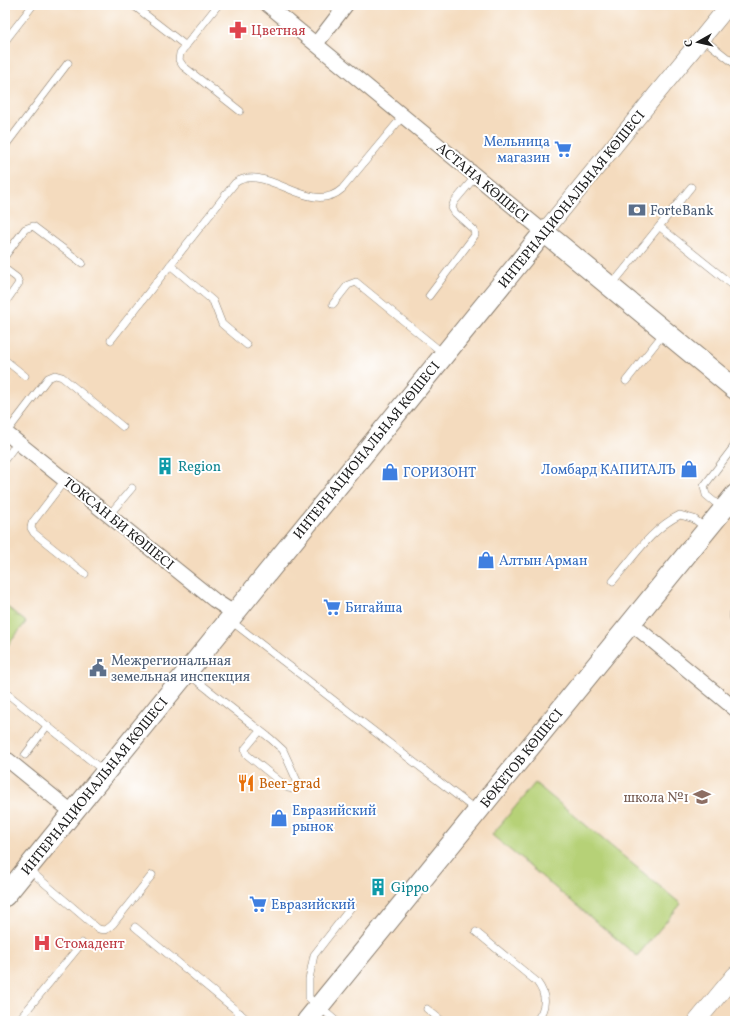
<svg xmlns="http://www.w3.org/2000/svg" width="740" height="1026" font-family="Vollkorn,serif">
  <defs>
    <pattern id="grass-tufts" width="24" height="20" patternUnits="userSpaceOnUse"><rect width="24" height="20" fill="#b6d177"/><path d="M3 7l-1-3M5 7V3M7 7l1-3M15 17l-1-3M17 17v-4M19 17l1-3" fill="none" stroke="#9cb366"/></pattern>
  </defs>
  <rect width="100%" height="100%" fill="#fff"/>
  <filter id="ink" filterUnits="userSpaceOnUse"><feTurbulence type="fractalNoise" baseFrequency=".025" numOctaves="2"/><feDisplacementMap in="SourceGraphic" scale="8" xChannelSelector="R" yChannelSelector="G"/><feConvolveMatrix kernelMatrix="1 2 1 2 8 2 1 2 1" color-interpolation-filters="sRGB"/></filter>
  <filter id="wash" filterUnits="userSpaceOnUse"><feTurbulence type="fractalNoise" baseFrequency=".012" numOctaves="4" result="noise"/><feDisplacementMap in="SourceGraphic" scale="16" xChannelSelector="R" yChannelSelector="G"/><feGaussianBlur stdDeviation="0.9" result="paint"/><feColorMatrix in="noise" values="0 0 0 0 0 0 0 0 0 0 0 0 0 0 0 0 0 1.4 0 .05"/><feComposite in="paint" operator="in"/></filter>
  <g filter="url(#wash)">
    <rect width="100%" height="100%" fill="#f4dbbe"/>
    <!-- grass -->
    <path fill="url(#grass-tufts)" stroke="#69764a" d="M5,605L26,622L5,649Z"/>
    <!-- pitch -->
    <path fill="#b6d177" stroke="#69764a" d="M535,783L681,904L637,956L492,835Z"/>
  </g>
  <g filter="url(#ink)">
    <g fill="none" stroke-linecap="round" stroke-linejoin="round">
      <!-- service casing -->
      <g stroke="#887c6d" stroke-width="8">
        <g id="service">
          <path d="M133,5L186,46"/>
          <path d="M218,5L180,53L179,60L183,66L240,111"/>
          <path d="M702,38L735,64"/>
          <path d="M5,41L33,5"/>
          <path d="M5,146L68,63"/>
          <path d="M660,227L735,287"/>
          <path d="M5,256L25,229L33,226L82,263"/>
          <path d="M170,265L213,301L222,324L247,345"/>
          <path d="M5,269L17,278L19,283L5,303"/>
          <path d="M611,286L691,187"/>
          <path d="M429,296L475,235L474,230L455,213L452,208L454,202L475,177"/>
          <path d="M333,304L348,285L356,282L444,354"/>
          <path d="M111,340L235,183C266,161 310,218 342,189L403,116"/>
          <path d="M5,360L25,376"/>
          <path d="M626,381L664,333"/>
          <path d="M6,433L48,378L55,375L62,377L123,427"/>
          <path d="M5,459L18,442"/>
          <path d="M65,480L32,523L31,528L34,533L85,574"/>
          <path d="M723,509L706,495L704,486L735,445"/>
          <path d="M109,515L132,488"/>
          <path d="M613,581C633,558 652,528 680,515L694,519L707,529"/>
          <path d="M735,610L733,614L735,628"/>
          <path d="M231,621L476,810"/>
          <path d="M187,673L271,739L283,750L298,783L294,789L288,788L246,754L245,749L260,731"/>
          <path d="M5,692L105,772"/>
          <path d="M25,755L47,726"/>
          <path d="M28,869L97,928C104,932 108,929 113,924L152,875"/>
          <path d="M135,927L249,1021"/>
          <path d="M476,932L537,982C547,995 547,1008 536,1021"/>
          <path d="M427,1009L442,1021"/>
          <path d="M23,1015L29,1021"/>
          <path d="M18,1021L82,943"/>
          <path d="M234,1021L240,1013"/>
          <path d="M336,1021L309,998V979L314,955L352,906"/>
        </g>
      </g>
      <!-- minor casing -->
      <g stroke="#887c6d" stroke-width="16">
        <g id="minor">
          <path d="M268,5L544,232"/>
          <path d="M316,44L346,5"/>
          <path d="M5,432L214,600L234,613"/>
          <path d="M631,623L735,709"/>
          <path d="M8,760L72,812"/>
        </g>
      </g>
      <!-- tertiary casing -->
      <g stroke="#887c6d" stroke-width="18">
        <g id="tertiary">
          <path d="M544,232L729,5"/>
          <path d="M697,1021L735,975"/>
        </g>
      </g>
      <!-- secondary casing -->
      <g stroke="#887c6d" stroke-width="22">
        <g id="secondary">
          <path d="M5,896L544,232L735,389"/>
          <path d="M307,1021L735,495"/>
        </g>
      </g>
      <!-- service -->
      <use href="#service" stroke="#fff" stroke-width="7"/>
      <!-- minor -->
      <use href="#minor" stroke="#fff" stroke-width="14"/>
      <!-- tertiary -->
      <use href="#tertiary" stroke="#fff" stroke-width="17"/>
      <!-- secondary -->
      <use href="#secondary" stroke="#fff" stroke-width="20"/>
    </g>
  </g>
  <!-- icons -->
  <defs>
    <g id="pharmacy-bare" transform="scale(1.38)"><path d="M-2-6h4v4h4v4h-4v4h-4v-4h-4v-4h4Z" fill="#e0444e" stroke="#fff" stroke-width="2.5" paint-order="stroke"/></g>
    <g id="supermarket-bare" transform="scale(1.38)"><path d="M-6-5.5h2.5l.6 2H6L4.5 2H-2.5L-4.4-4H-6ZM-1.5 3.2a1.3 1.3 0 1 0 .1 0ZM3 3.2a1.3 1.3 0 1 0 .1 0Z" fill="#3f7fe0" stroke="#fff" stroke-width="2.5" paint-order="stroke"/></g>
    <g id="bank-bare" transform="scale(1.38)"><path d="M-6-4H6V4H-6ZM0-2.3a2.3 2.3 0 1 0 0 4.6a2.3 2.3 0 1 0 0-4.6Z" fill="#5c6f8a" stroke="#fff" stroke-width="2.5" paint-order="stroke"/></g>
    <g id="building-bare" transform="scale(1.38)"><path d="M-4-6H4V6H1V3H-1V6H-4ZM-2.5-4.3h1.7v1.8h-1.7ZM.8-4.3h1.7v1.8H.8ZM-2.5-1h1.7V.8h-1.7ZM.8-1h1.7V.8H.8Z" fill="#0f9aa8" stroke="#fff" stroke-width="2.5" paint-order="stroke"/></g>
    <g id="shop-bare" transform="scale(1.38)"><path d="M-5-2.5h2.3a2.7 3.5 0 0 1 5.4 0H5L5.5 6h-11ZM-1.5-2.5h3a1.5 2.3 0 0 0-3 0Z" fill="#3f7fe0" stroke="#fff" stroke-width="2.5" paint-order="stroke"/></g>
    <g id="civic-bare" transform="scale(1.38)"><path d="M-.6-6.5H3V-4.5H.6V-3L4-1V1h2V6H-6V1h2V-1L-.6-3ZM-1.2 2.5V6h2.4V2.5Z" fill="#5c6f8a" stroke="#fff" stroke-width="2.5" paint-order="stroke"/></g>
    <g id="restaurant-bare" transform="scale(1.38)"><path d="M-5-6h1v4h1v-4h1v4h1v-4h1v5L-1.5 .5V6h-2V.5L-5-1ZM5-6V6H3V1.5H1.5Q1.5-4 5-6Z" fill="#e8710a" stroke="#fff" stroke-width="2.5" paint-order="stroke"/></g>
    <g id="school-bare" transform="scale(1.38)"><path d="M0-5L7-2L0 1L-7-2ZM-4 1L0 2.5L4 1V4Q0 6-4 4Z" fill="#8d6e63" stroke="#fff" stroke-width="2.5" paint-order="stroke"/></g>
    <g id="hospital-bare" transform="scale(1.38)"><path d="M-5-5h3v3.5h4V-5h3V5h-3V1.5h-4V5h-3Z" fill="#e0444e" stroke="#fff" stroke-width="2.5" paint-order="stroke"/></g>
  </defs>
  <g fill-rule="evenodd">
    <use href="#pharmacy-bare" x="238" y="30"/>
    <use href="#supermarket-bare" x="563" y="149"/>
    <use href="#bank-bare" x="637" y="210"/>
    <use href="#building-bare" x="165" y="466"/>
    <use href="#shop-bare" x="689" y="469"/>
    <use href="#shop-bare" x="390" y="472"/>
    <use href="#shop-bare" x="486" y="560"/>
    <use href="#supermarket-bare" x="332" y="607"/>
    <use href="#civic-bare" x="98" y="668"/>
    <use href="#restaurant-bare" x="246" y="783"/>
    <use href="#school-bare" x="702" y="797"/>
    <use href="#shop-bare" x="279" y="818"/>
    <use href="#building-bare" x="378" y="887"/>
    <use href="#supermarket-bare" x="258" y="904"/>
    <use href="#hospital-bare" x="42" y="943"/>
  </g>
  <g text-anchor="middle" stroke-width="4" stroke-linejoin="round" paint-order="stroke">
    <!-- health labels -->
    <g font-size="14" fill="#be3a42" stroke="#fff" text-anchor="start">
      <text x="251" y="35">Цветная</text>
      <text x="55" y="948">Стомадент</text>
    </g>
    <!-- shop labels -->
    <g font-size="14" fill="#366cbe" stroke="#fff" text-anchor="start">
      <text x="550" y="146" text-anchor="end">Мельница<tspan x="550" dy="16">магазин</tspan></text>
      <text x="676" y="474" text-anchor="end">Ломбард КАПИТАЛЪ</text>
      <text x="403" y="477">ГОРИЗОНТ</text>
      <text x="499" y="565">Алтын Арман</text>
      <text x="345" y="612">Бигайша</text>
      <text x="292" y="815">Евразийский<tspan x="292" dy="16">рынок</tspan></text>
      <text x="271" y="909">Евразийский</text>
    </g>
    <!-- street labels -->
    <g font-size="14" fill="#1c1c1c" stroke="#fff">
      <text transform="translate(483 182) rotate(40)" y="5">АСТАНА КӨШЕСІ</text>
      <text transform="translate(571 199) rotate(-51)" y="5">ИНТЕРНАЦИОНАЛЬНАЯ КӨШЕСІ</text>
      <text transform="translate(366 450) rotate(-51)" y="5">ИНТЕРНАЦИОНАЛЬНАЯ КӨШЕСІ</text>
      <text transform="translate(119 523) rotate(39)" y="5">ТОКСАН БИ КӨШЕСІ</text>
      <text transform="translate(521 758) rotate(-51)" y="5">БӨКЕТОВ КӨШЕСІ</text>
      <text transform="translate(94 786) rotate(-51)" y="5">ИНТЕРНАЦИОНАЛЬНАЯ КӨШЕСІ</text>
    </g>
    <!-- service labels -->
    <g font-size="14" fill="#4e5e75" stroke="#fff" text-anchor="start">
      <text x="650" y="215">ForteBank</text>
      <text x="111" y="665">Межрегиональная<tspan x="111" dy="16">земельная инспекция</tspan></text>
    </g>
    <!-- culture labels -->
    <g font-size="14" fill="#0d838f" stroke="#fff" text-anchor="start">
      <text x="178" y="471">Region</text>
      <text x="391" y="892">Gippo</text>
    </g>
    <!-- food labels -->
    <g font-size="14" fill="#c56008" stroke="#fff" text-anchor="start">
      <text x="259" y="788">Beer-grad</text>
    </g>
    <!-- education labels -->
    <g font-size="14" fill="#785e54" stroke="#fff" text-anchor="end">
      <text x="689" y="802">школа №1</text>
    </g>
  </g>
  <!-- margin -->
  <rect width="740" height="1026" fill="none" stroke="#fff" stroke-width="20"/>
  <!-- north arrow -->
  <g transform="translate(698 42) rotate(262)" stroke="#ffffff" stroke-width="3" paint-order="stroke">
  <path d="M0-3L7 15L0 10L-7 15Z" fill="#1c1c1c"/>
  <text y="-6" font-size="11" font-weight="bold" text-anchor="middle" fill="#1c1c1c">С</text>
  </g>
</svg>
